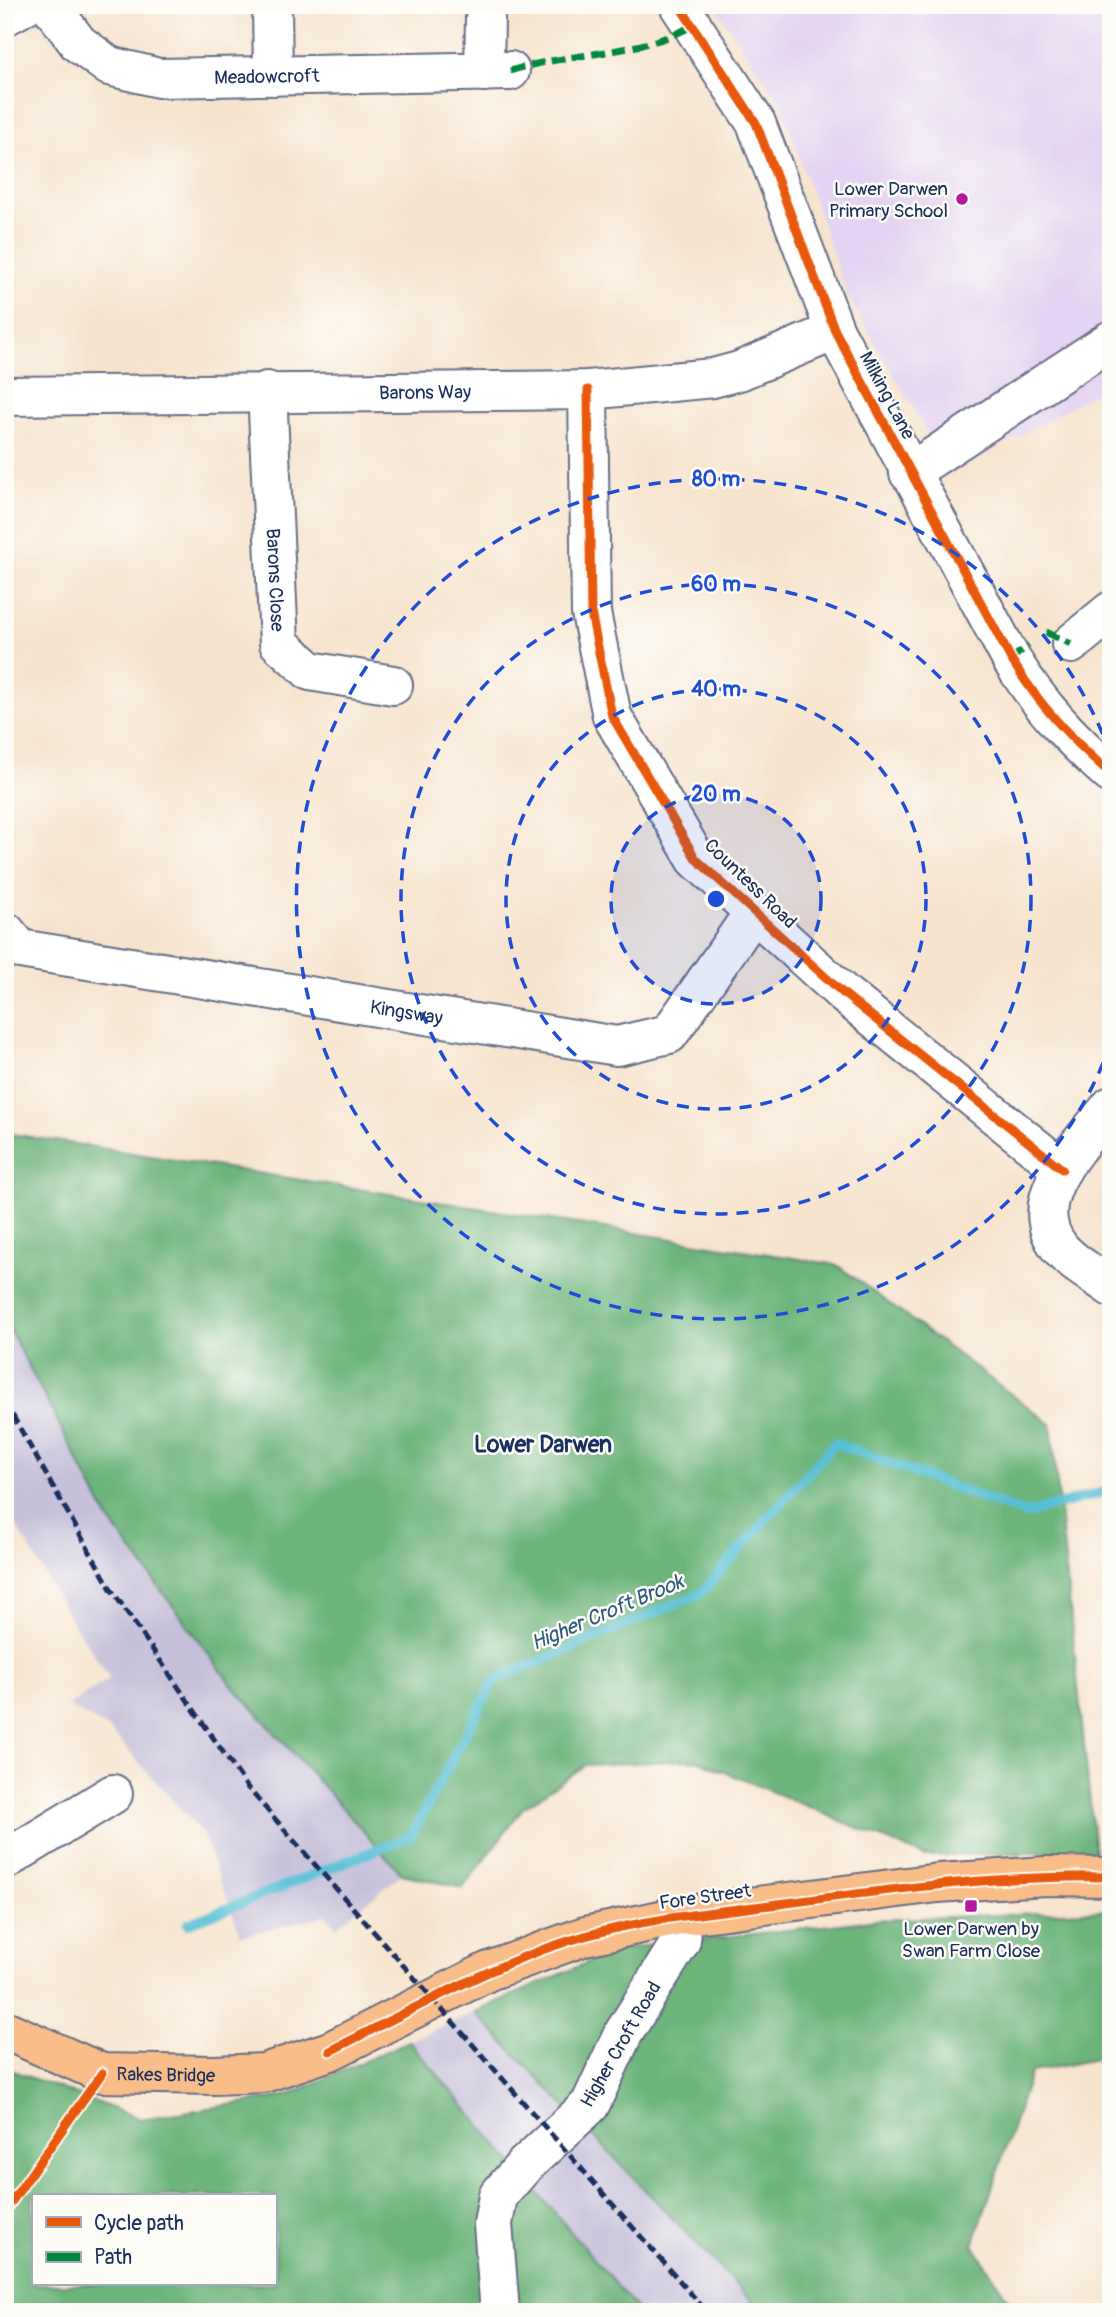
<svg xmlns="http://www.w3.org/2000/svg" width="1116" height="2317" font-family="Pangolin,sans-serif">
  <rect width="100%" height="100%" fill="#fdfcf7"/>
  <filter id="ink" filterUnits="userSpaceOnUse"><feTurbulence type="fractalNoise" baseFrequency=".0143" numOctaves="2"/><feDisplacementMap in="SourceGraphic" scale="14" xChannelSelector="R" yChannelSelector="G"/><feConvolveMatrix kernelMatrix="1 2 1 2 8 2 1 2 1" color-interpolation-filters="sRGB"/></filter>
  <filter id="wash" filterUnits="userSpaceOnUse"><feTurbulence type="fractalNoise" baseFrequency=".00686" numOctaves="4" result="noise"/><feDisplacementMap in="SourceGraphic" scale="28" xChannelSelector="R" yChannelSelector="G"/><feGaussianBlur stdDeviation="1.57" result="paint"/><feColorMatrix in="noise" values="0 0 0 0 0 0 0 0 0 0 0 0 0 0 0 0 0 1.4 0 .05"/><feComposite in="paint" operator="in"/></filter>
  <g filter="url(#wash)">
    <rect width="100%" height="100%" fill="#f7e4ce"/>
    <!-- built -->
    <path fill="#e4d3f2" d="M714,5H1111V384L951,474L846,293L781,104Z"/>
    <!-- industrial -->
    <g fill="#c6c0da">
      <path d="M5,1321L109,1520L231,1684L402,1874L336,1927L326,1915L241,1936L202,1833L109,1729L68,1706L110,1678L73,1623L5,1506Z"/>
      <path d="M497,2002L777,2312H639L409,2041Z"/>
    </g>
    <!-- forest -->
    <g fill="#6cb47a" stroke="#44726c" stroke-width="2" fill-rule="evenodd">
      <path d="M5,1133L837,1265L1051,1424L1095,1851L924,1856L697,1760L585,1765L522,1809L463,1888L402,1874L231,1684L109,1520L5,1321Z"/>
      <path d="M1111,1910V2015L1106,2057L1031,2072L973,2245L1016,2312H762L475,2012L618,1949L876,1920Z"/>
      <path d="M409,2041L639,2312H5V2068L141,2119L286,2096ZM33,2196H275V2284H33Z"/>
    </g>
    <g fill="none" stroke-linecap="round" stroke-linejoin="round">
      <!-- stream -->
      <path stroke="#57bfd5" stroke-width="10" d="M188,1924L411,1836L494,1681L701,1593L835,1443L1026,1514L1111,1490"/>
    </g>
  </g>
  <g filter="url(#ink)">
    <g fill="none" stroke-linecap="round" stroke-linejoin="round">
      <!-- minor casing -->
      <g stroke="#686e85" stroke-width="42">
        <g id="minor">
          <path id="s1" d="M50,5L78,43L109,66L159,78L510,71"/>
          <path d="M272,5L273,76"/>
          <path d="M679,5L756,123L835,331L1011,659C1040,706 1069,737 1111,774"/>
          <path d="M5,16L25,5"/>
          <path d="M484,72L485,18"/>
          <path d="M588,390L591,613L612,716L696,859L844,994L1062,1169"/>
          <path id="s2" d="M267,391L279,643L310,671L393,685"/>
          <path id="s3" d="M5,396L588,390L713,378L739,371L835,331"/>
          <path d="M909,473L1111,340"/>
          <path d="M1071,644L1111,611"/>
          <path id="s4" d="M5,931L20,949L617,1046L669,1034L754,912"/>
          <path d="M1111,1106C1082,1143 1022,1198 1059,1247C1071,1263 1095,1275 1111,1287"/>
          <path d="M5,1860L113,1794"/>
          <path d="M500,2312L493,2224L498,2196L524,2166L590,2105L623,2034L681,1941L679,1916"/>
        </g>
      </g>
      <!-- major casing -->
      <g stroke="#686e85" stroke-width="42">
        <g id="major">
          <path id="s5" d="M5,2030L102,2073L214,2075L264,2073L330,2051L489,1971L585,1936L679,1916L938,1883L1046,1876L1111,1877"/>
        </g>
      </g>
      <!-- minor -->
      <use href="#minor" stroke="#fff" stroke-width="38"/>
      <!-- major -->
      <use href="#major" stroke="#f8bd89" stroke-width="38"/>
      <!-- rail -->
      <path stroke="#1b2f5e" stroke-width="5" stroke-dasharray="10 5" stroke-linecap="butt" d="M5,1402L111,1589L247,1787L707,2312"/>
      <!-- quiet -->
      <g stroke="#00873e" stroke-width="7" stroke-dasharray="14 7" stroke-linecap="butt">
        <path d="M510,71C569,52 637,56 692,26"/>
        <path d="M1046,632L1071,644"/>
        <path d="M1011,659L1029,645"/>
      </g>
      <!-- cycleway casing -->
      <g stroke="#fdfcf7" stroke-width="13">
        <g id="cycleway">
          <path d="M679,5L756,123L835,331L1011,659C1040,706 1069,737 1111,774"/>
          <path d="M588,390L591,613L612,716L696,859L844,994L1062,1169"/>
          <path d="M330,2051C413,2010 496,1961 585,1936C653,1917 725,1911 794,1902C900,1888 1004,1875 1111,1877"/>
          <path d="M5,2211L102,2073"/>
        </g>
      </g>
      <!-- cycleway -->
      <use href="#cycleway" stroke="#e8590c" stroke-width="9"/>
    </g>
  </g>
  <!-- distance rings -->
  <circle cx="716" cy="899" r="105" fill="#1d4ed8" fill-opacity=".12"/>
  <g fill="none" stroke="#1d4ed8" stroke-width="3.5" stroke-dasharray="12 9">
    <circle cx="716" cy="899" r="105"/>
    <circle cx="716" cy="899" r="210"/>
    <circle cx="716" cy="899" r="315"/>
    <path d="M1111 1043A420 420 0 1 1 1111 755"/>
  </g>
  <!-- markers -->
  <g fill="#b5179e" stroke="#fdfcf7" stroke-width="2.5">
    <circle cx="962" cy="199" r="7"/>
    <rect x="964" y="1899" width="14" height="14" rx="3.5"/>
  </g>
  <g text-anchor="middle" stroke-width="5" stroke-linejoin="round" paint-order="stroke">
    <!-- street labels -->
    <g font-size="19" fill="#1b2f5e" stroke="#fdfcf7">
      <text dy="7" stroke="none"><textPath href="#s1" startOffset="245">Meadowcroft</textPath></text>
      <text dy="7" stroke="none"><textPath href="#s3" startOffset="420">Barons Way</textPath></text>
      <text transform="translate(888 395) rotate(62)" y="7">Milking Lane</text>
      <text dy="7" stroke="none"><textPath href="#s2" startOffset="189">Barons Close</textPath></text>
      <text transform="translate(751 883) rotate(44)" y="7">Countess Road</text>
      <text dy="7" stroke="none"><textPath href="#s4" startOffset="415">Kingsway</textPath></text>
      <text transform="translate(705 1896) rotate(-8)" y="7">Fore Street</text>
      <text transform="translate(620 2044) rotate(-60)" y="7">Higher Croft Road</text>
      <text dy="7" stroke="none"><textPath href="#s5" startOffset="170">Rakes Bridge</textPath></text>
    </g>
    <!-- poi labels -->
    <g font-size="19" fill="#1b2f5e" stroke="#fdfcf7" text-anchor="end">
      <text x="948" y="195">Lower Darwen<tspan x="948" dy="22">Primary School</tspan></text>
      <text x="971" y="1935" text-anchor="middle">Lower Darwen by<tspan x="971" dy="22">Swan Farm Close</tspan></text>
    </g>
    <!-- water labels -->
    <g font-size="21" font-style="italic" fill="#2d5a82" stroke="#fdfcf7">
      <text transform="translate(607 1612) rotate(-23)" y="7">Higher Croft Brook</text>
    </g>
    <!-- quarter labels -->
    <g font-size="23" font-weight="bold" fill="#1b2f5e" stroke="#fdfcf7">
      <text x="543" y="1452">Lower Darwen</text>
    </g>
  </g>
  <circle cx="716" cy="899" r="10" fill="#1d4ed8" stroke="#fdfcf7" stroke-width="3.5"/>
  <g font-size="21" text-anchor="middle" font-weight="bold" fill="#1d4ed8" stroke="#fdfcf7" stroke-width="5" stroke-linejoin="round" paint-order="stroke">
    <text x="716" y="486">80 m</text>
    <text x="716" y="591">60 m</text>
    <text x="716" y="696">40 m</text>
    <text x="716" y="801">20 m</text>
  </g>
  <!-- margin -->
  <rect width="1116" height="2317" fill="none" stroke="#fdfcf7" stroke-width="28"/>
  <!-- legend -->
  <rect x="32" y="2194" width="245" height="91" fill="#fdfcf7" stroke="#a3aaba" stroke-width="2"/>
  <rect x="46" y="2217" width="35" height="10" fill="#e8590c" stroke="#a3aaba" stroke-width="2"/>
  <text x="94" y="2230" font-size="21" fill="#1b2f5e">Cycle path</text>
  <rect x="46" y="2252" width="35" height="10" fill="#00873e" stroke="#a3aaba" stroke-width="2"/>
  <text x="94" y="2264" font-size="21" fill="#1b2f5e">Path</text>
</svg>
